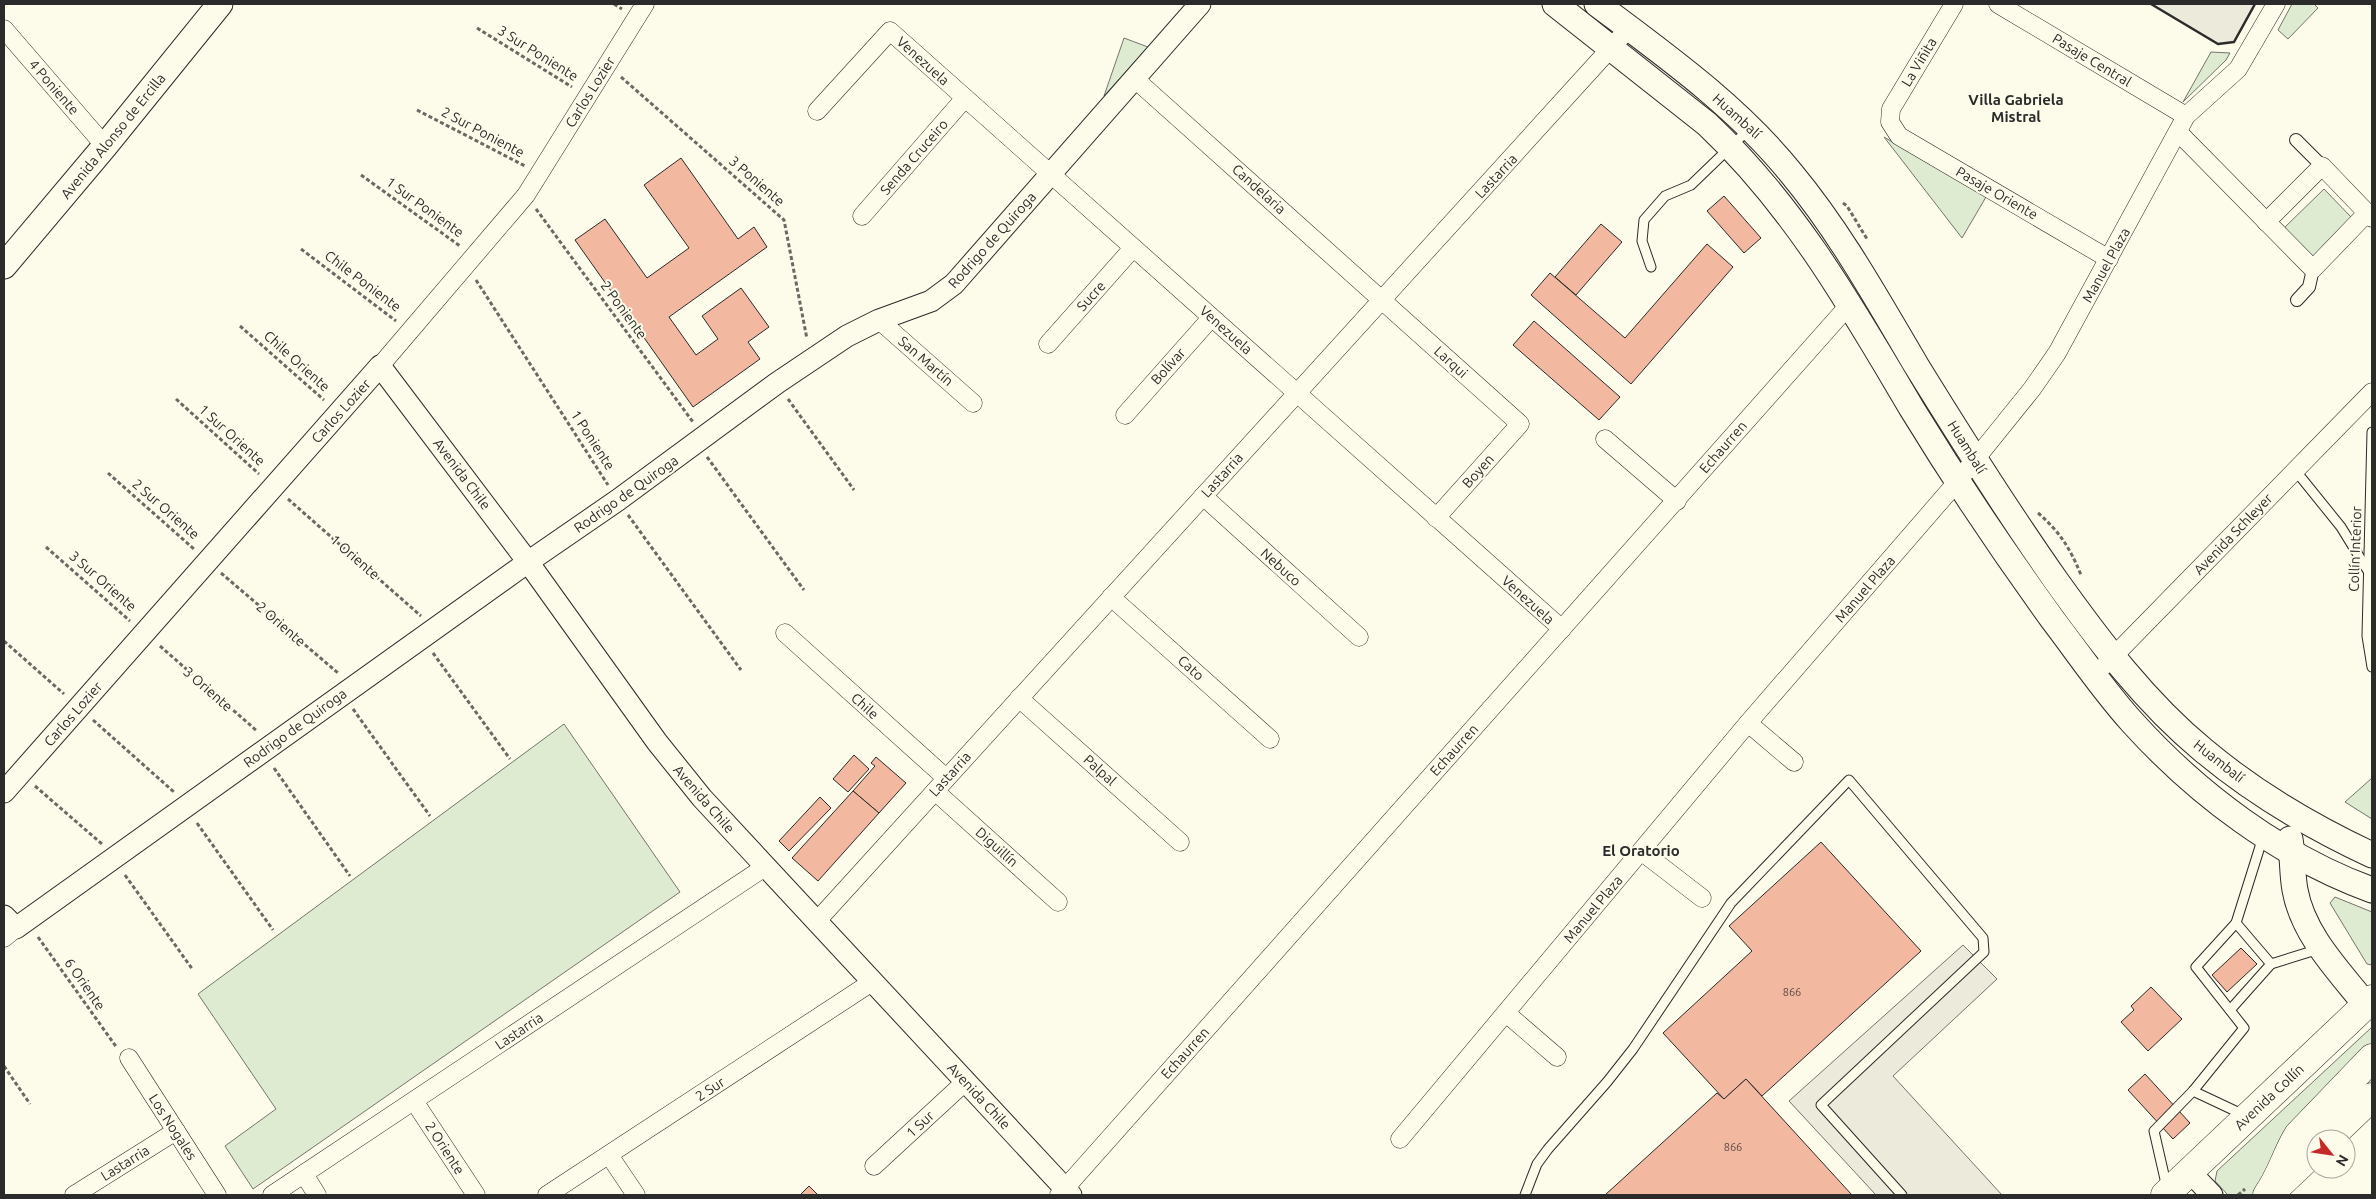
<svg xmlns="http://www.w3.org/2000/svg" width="2376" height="1199" font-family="Ubuntu,sans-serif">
  <rect width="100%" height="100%" fill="#fdfbea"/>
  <!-- green -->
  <g fill="#deebd1" stroke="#74746e">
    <path d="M2292,4H2314L2318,8L2288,39L2278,30Z"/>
    <path d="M1124,38L1148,47L1104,96Z"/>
    <path d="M2211,52L2230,53L2226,60L2183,102Z"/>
    <path d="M1884,137L1986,197L1962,238Z"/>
    <path d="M2324,189L2352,218L2310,259L2282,230Z"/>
    <path d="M564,724L680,892L253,1189L225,1146L276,1109L198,994Z"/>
    <path d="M2372,778V819L2345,802Z"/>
    <path d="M2335,897L2372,912V965L2367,964L2330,903Z"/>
    <path d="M2372,1027V1084L2253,1195H2228L2215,1181L2217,1171Z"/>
  </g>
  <!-- parking -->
  <g fill="#eceadb" stroke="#74746e">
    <path d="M2151,4H2255L2234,42L2218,44Z"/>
    <path d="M1963,945L1997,979L1893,1076L2002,1195H1876L1789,1101Z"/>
  </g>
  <!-- building -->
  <g fill="#f2b8a0" stroke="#2b2b2b">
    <path d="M681,158L738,239L754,227L767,247L669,317L696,355L718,339L702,316L741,288L769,327L748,342L760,359L693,407L575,240L605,219L647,278L689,248L644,185Z"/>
    <path d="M1724,196L1761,238L1744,253L1707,211Z"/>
    <path d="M1601,224L1622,242L1576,295L1555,277Z"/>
    <path d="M1707,244L1733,267L1631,384L1531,295L1550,273L1625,338Z"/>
    <path d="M1534,321L1620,397L1599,420L1513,345Z"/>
    <path d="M854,755L869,769L848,792L833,779Z"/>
    <path d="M876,757L906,783L879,813L853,791L875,766L871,763Z"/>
    <path d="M853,791L879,813L818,881L792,858Z"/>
    <path d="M820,797L831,808L789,851L779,841Z"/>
    <path d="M1821,842L1921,951L1762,1096L1746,1079L1724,1099L1663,1033L1752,951L1729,926Z"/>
    <path d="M2241,948L2257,964L2227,992L2212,975Z"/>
    <path d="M2151,987L2182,1019L2148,1051L2121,1022L2134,1010L2131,1006Z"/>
    <path d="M2145,1074L2190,1123L2173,1139L2128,1090Z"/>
    <path d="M1746,1079L1852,1195H1605L1717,1093L1724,1099Z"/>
    <path d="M809,1186L818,1195H800Z"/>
  </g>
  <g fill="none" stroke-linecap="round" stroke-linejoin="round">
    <!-- service casing -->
    <g stroke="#2b2b2b" stroke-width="11">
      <g id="service">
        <path d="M1651,267L1642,241L1644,220L1665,196L1691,185L1749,129"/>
        <path d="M2372,432L2367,636L2372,667"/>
        <path d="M2295,470L2341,527L2368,571"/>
        <path d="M2236,923L2271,964"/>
        <path d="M2230,1010L2271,964L2319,949"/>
        <path d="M2193,1091L2244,1115"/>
        <path d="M2167,1188L2154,1131L2193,1091L2244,1028L2196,967L2236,923L2263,837"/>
        <path d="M1525,1195L1537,1164L1548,1149L1607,1082L1633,1049L1731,903L1849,780L1983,938L1984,952L1821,1105L1902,1195"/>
      </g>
    </g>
    <!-- pedestrian casing -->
    <g stroke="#2b2b2b" stroke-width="14">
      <g id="pedestrian">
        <path d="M2296,140L2322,166"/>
        <path d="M2297,300L2309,287L2313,269"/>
      </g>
    </g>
    <!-- minor casing -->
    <g stroke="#2b2b2b" stroke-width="19">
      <g id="minor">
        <path d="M1954,4L1891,109L1890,122L1899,136L2109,259"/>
        <path d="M1998,4L2186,116"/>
        <path d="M4,29L105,146"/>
        <path d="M1135,79L1520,424L1436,518"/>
        <path d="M817,111L890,31L1562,629"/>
        <path d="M2178,132L2313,269L2367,213"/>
        <path d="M862,216L965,98"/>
        <path d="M2266,222L2322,166L2372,218"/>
        <path d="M879,320L973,403"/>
        <path d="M1048,344L1133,248"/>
        <path d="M380,366L526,195L645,4"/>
        <path d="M1125,415L1211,318"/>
        <path d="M1605,439L1677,501"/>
        <path d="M1203,496L1359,637"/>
        <path d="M1111,597L1270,739"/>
        <path d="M785,633L946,778"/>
        <path d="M2105,665L2372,392"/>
        <path d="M1019,698L1180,842"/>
        <path d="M1748,723L1794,762"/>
        <path d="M935,791L1058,902"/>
        <path d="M1641,851L1702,898"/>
        <path d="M816,922L1629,28"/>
        <path d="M4,938L16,928"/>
        <path d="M1506,1013L1557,1057"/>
        <path d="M129,1058L217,1195"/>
        <path d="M414,1101L476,1195"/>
        <path d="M1400,1139L1748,723L1957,482L2032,389L2057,353L2186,116L2238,69L2276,4"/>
        <path d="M609,1155L636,1195"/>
        <path d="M874,1166L965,1082"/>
        <path d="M304,1174L317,1195"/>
        <path d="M74,1195L176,1131"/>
        <path d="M272,1195L765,867"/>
        <path d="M547,1195L872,982"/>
        <path d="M1059,1195L1850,304"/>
      </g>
    </g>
    <!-- tertiary casing -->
    <g stroke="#2b2b2b" stroke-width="23">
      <g id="tertiary">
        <path d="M4,792L380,366L528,562L657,742L702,798L1071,1195"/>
        <path d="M4,916L16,928L528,562L618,500L777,383L847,336L879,320L931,301L954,284L1200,4"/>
        <path d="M2190,1172L2212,1195"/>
      </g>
    </g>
    <!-- secondary casing -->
    <g stroke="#2b2b2b" stroke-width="27">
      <g id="secondary">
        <path d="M1555,4L1707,124C1795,207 1851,306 1912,409C1956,481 2003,551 2053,620C2079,654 2103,690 2132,722C2197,794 2281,857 2372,890"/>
        <path d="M1597,4C1665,55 1737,106 1791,173C1840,232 1877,299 1916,365C1961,438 2007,511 2057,582C2100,642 2145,702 2203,750C2253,792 2312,827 2372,855"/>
        <path d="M4,266L105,146L220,4"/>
        <path d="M2290,839C2293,856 2292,874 2295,890C2303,935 2339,971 2366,1005"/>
      </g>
    </g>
    <!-- primary casing -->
    <g stroke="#2b2b2b" stroke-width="29">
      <g id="primary">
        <path d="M2328,1139L2372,1097"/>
        <path d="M2280,1184L2316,1150"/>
        <path d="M2165,1195L2372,999"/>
        <path d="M2267,1195C2281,1176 2286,1154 2298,1135L2372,1058"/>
      </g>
    </g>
    <!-- path -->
    <g stroke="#6a6964" stroke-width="3" stroke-dasharray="4 2.5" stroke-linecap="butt">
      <path d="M614,4L622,9"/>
      <path d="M477,28L572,87"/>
      <path d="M621,77L784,220L807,339"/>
      <path d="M417,110L525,166"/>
      <path d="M361,175L460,246"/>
      <path d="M1843,203L1847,206L1867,239"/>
      <path d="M536,209L693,422"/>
      <path d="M301,249L396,321"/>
      <path d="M476,280L608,485"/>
      <path d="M240,326L324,400"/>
      <path d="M176,399L259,474"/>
      <path d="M788,399L854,490"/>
      <path d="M707,457L804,590"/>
      <path d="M108,473L194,549"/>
      <path d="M288,499L421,616"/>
      <path d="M2038,513C2060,532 2070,548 2081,575"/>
      <path d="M628,515L741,670"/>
      <path d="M46,547L130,621"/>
      <path d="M221,573L338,673"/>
      <path d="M4,641L64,694"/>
      <path d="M160,646L257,731"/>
      <path d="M433,653L510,759"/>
      <path d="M353,709L430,816"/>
      <path d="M93,720L174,792"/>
      <path d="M274,768L350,876"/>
      <path d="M35,786L102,844"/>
      <path d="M197,823L273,930"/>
      <path d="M125,875L193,970"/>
      <path d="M38,937L117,1048"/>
      <path d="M4,1066L30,1104"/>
      <path d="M2238,1195L2245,1189"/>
    </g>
    <!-- service -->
    <use href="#service" stroke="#fdfbea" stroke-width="9"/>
    <!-- pedestrian -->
    <use href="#pedestrian" stroke="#fdfbea" stroke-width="12"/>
    <!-- minor -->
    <use href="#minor" stroke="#fdfbea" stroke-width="18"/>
    <!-- tertiary -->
    <use href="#tertiary" stroke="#fdfbea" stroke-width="21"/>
    <!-- secondary -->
    <use href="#secondary" stroke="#fdfbea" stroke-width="25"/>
    <!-- primary -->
    <use href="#primary" stroke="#fdfbea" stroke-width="28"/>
    <!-- wall -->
    <path stroke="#2b2b2b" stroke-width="2.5" d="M2151,4L2218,44L2234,42L2255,4"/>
  </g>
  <g text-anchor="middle" stroke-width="4" stroke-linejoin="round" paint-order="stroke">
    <!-- number labels -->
    <g font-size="11" fill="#5d4e48">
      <text x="1792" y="996">866</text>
      <text x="1733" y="1151">866</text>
    </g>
    <!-- street labels -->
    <g font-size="14" fill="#2b2b2b" stroke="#fdfbea">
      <text transform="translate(538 53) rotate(32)" y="5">3 Sur Poniente</text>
      <text transform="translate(2092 60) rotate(31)" y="5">Pasaje Central</text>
      <text transform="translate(923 61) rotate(42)" y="5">Venezuela</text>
      <text transform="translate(1919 62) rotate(-59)" y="5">La Viñita</text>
      <text transform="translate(54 87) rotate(49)" y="5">4 Poniente</text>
      <text transform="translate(590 92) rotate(-58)" y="5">Carlos Lozier</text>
      <text transform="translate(1737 116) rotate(42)" y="5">Huambalí</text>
      <text transform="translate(483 132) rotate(28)" y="5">2 Sur Poniente</text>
      <text transform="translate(113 136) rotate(-51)" y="5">Avenida Alonso de Ercilla</text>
      <text transform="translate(914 157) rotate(-49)" y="5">Senda Cruceiro</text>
      <text transform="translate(1496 176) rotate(-47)" y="5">Lastarria</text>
      <text transform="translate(757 181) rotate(41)" y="5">3 Poniente</text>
      <text transform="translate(1259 189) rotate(42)" y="5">Candelaria</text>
      <text transform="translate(1997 193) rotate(30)" y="5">Pasaje Oriente</text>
      <text transform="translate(425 207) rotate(36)" y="5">1 Sur Poniente</text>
      <text transform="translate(992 240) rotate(-48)" y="5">Rodrigo de Quiroga</text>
      <text transform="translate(2106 265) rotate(-61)" y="5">Manuel Plaza</text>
      <text transform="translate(363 281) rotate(37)" y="5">Chile Poniente</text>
      <text transform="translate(1091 296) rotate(-48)" y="5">Sucre</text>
      <text transform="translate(624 310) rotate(54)" y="5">2 Poniente</text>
      <text transform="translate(1226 330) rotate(42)" y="5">Venezuela</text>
      <text transform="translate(297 361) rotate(42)" y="5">Chile Oriente</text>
      <text transform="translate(926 361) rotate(41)" y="5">San Martín</text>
      <text transform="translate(1451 362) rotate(42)" y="5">Larqui</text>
      <text transform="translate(1168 366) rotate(-48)" y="5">Bolívar</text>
      <text transform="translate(341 411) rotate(-48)" y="5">Carlos Lozier</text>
      <text transform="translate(232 435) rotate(42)" y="5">1 Sur Oriente</text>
      <text transform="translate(593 440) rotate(57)" y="5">1 Poniente</text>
      <text transform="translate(1723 447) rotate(-49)" y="5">Echaurren</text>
      <text transform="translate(1967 447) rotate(58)" y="5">Huambalí</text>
      <text transform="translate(1478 471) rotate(-48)" y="5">Boyen</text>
      <text transform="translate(462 474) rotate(53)" y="5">Avenida Chile</text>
      <text transform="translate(1222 475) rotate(-48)" y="5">Lastarria</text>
      <text transform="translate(626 494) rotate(-35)" y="5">Rodrigo de Quiroga</text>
      <text transform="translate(166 509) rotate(41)" y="5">2 Sur Oriente</text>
      <text transform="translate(2233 534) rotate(-46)" y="5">Avenida Schleyer</text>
      <text transform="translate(2355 549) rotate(-88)" y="5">Collín Interior</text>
      <text transform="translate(355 557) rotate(41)" y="5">1 Oriente</text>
      <text transform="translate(1281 567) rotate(42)" y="5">Nebuco</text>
      <text transform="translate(103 581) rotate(41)" y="5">3 Sur Oriente</text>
      <text transform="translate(1865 589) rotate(-49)" y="5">Manuel Plaza</text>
      <text transform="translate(1528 600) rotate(42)" y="5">Venezuela</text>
      <text transform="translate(281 624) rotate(41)" y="5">2 Oriente</text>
      <text transform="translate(1191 668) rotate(42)" y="5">Cato</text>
      <text transform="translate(208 689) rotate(41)" y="5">3 Oriente</text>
      <text transform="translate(865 706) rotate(42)" y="5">Chile</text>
      <text transform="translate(73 714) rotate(-49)" y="5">Carlos Lozier</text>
      <text transform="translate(295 728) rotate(-36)" y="5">Rodrigo de Quiroga</text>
      <text transform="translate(1454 750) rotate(-48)" y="5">Echaurren</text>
      <text transform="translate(2219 761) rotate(38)" y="5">Huambalí</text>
      <text transform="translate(1100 770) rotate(42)" y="5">Palpal</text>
      <text transform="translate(950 774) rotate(-48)" y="5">Lastarria</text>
      <text transform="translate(704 799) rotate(49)" y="5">Avenida Chile</text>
      <text transform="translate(997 847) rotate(42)" y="5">Diguillín</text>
      <text transform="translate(1593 909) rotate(-50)" y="5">Manuel Plaza</text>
      <text transform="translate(85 984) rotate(55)" y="5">6 Oriente</text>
      <text transform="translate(519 1031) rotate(-34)" y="5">Lastarria</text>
      <text transform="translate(1185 1053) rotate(-48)" y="5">Echaurren</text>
      <text transform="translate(710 1089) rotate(-33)" y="5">2 Sur</text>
      <text transform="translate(979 1096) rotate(47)" y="5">Avenida Chile</text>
      <text transform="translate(2269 1097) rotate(-43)" y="5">Avenida Collín</text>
      <text transform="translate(920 1124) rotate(-43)" y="5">1 Sur</text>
      <text transform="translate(173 1127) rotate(57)" y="5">Los Nogales</text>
      <text transform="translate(445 1148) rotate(57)" y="5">2 Oriente</text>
      <text transform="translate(125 1163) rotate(-32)" y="5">Lastarria</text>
    </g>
    <!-- neighbourhood labels -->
    <g font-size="15" font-weight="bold" fill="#2b2b2b" stroke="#fdfbea">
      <text x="2016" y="105">Villa Gabriela<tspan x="2016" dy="17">Mistral</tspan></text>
      <text x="1641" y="856">El Oratorio</text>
    </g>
  </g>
  <!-- border -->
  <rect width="2376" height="1199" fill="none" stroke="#2b2b2b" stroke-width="10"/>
  <!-- north arrow -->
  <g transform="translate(2331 1154) rotate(120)"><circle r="24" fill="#fdfbea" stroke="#a9a89e"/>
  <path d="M0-4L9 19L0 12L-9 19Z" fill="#c62828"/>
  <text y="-8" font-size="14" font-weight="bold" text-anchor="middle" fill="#2b2b2b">N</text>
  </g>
</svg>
